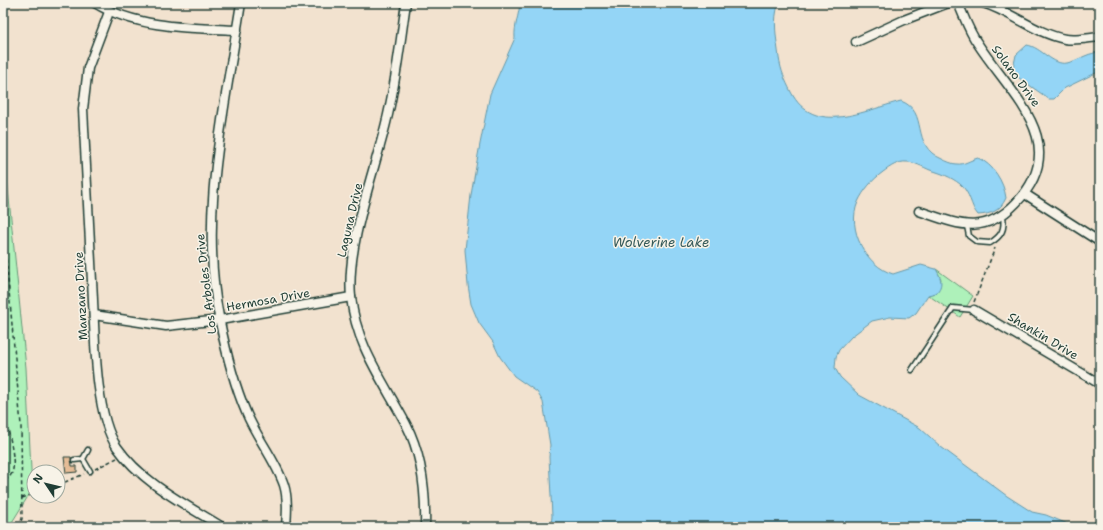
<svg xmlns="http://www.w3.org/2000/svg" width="1103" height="530" font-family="'Shantell Sans',sans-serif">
  <rect width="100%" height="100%" fill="#f2e2cf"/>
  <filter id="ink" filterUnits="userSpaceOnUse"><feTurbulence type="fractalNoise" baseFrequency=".025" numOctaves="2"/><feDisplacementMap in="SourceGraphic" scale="8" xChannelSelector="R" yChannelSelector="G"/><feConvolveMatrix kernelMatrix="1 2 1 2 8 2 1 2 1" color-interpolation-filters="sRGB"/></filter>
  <g filter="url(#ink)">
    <!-- green -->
    <g fill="#aef1ba" stroke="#669777">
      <path d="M3,139L26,368L32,490L9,527H3Z"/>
      <path d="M936,269L973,296L960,317L928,295L936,293L941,279Z"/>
    </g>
    <!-- water -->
    <g fill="#94d5f6" stroke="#6598a8">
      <path d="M520,3H779C772,20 777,40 779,58C781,71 785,80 791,92C814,137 865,110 901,101C930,112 909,145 942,159C946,161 952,164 957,164C964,165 970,160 978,158C993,164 1004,182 1006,198C1000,211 992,214 978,215C970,206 971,193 960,184C951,177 941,173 930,170C923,167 914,162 907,162C898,161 890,167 883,172C872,180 863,191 858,202C846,229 866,266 893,274L921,265L936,269C941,278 944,285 936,293L928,295L916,313L909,318L890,317L872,321L852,336L839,350L836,357L835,368L840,377L859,395L920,428L941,447L1007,496L1032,512L1046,515L1075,527H551L552,516L549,457L550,445L543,402L537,392L514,376L500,357L493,342L479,323L471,304L468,285L465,250L471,195L480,144L490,94L515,38C514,26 519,15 520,3Z"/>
      <path d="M1027,45C1041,47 1053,66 1067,63C1073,62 1080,58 1085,56C1091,53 1095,54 1100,50V71L1065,88L1054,99H1049L1012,73L1016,55Z"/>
    </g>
    <!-- building -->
    <path fill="#e5bc96" stroke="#1f3d34" d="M64,457H71L72,466H77V472L66,473Z"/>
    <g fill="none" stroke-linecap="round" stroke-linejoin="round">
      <!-- lane casing -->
      <g stroke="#1f3d34" stroke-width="7">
        <g id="lane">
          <path d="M967,226L969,236L977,242L990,243C1002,236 1005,229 1003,216"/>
          <path d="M912,370L953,308L974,310"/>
          <path d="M88,450L83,459L90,471"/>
          <path d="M74,460L83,459"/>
        </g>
      </g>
      <!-- street casing -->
      <g stroke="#1f3d34" stroke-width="11">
        <g id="street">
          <path d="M95,3C136,28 189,28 237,30"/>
          <path d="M241,3C225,107 198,217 220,322C226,352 234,384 246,412C256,437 275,459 284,485C288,498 287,513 286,527"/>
          <path d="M406,3C400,43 396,84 386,123C374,173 346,246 351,297C356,346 384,382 406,424C422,455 426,492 425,527"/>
          <path d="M983,3C1012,12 1035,33 1065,39C1076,41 1088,38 1099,37"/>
          <path d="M109,12L88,68L83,109C86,166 89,223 92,281C95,323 93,413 117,447C142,483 185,504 222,527"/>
          <path d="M856,42L904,20L948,3"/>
          <path d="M1025,194L1100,242"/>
          <path d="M919,211C957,224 983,237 1016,203C1073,144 1011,95 978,44C969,32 964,16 958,3"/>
          <path d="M974,310L1100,384"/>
          <path d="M94,315L166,326L220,320L351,297"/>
        </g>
      </g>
      <!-- path -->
      <g stroke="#1f3d34" stroke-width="1.5" stroke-dasharray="4 3" stroke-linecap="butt">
        <path d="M3,224L21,425L22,519L18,527"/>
        <path d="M974,302L995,248"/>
        <path d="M3,411C7,423 17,462 12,473C10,477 7,479 3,482"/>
        <path d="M95,469L117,458"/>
        <path d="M58,485L84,474"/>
        <path d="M22,498L34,494"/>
      </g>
      <!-- lane -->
      <use href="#lane" stroke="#f7f3e8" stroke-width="4"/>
      <!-- street -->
      <use href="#street" stroke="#f7f3e8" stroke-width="8"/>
    </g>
  </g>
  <g text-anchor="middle" stroke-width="3" stroke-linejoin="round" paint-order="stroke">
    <!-- street labels -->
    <g font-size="12" fill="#1f3d34" stroke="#f7f3e8">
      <text transform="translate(1016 76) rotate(54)" y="4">Solano Drive</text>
      <text transform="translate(350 220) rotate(-77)" y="4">Laguna Drive</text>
      <text transform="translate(206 284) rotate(-97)" y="4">Los Arboles Drive</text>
      <text transform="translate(81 296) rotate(-93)" y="4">Manzano Drive</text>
      <text transform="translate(268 300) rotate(-10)" y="4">Hermosa Drive</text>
      <text transform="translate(1043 336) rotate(31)" y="4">Shankin Drive</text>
    </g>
    <!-- water labels -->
    <g font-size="13" font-style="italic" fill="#365b5b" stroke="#f7f3e8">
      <text x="661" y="247">Wolverine Lake</text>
    </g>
  </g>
  <!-- margin -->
  <rect width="1103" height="530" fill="none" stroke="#f7f3e8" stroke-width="16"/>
  <rect x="8" y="8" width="1087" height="514" fill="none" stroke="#1f3d34" stroke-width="1.5" filter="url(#ink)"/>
  <!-- north arrow -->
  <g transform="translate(46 484) rotate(305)"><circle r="19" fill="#f7f3e8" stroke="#a1aaa0"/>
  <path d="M0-3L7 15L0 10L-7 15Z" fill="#1f3d34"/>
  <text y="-6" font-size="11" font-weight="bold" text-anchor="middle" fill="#1f3d34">N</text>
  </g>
</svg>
